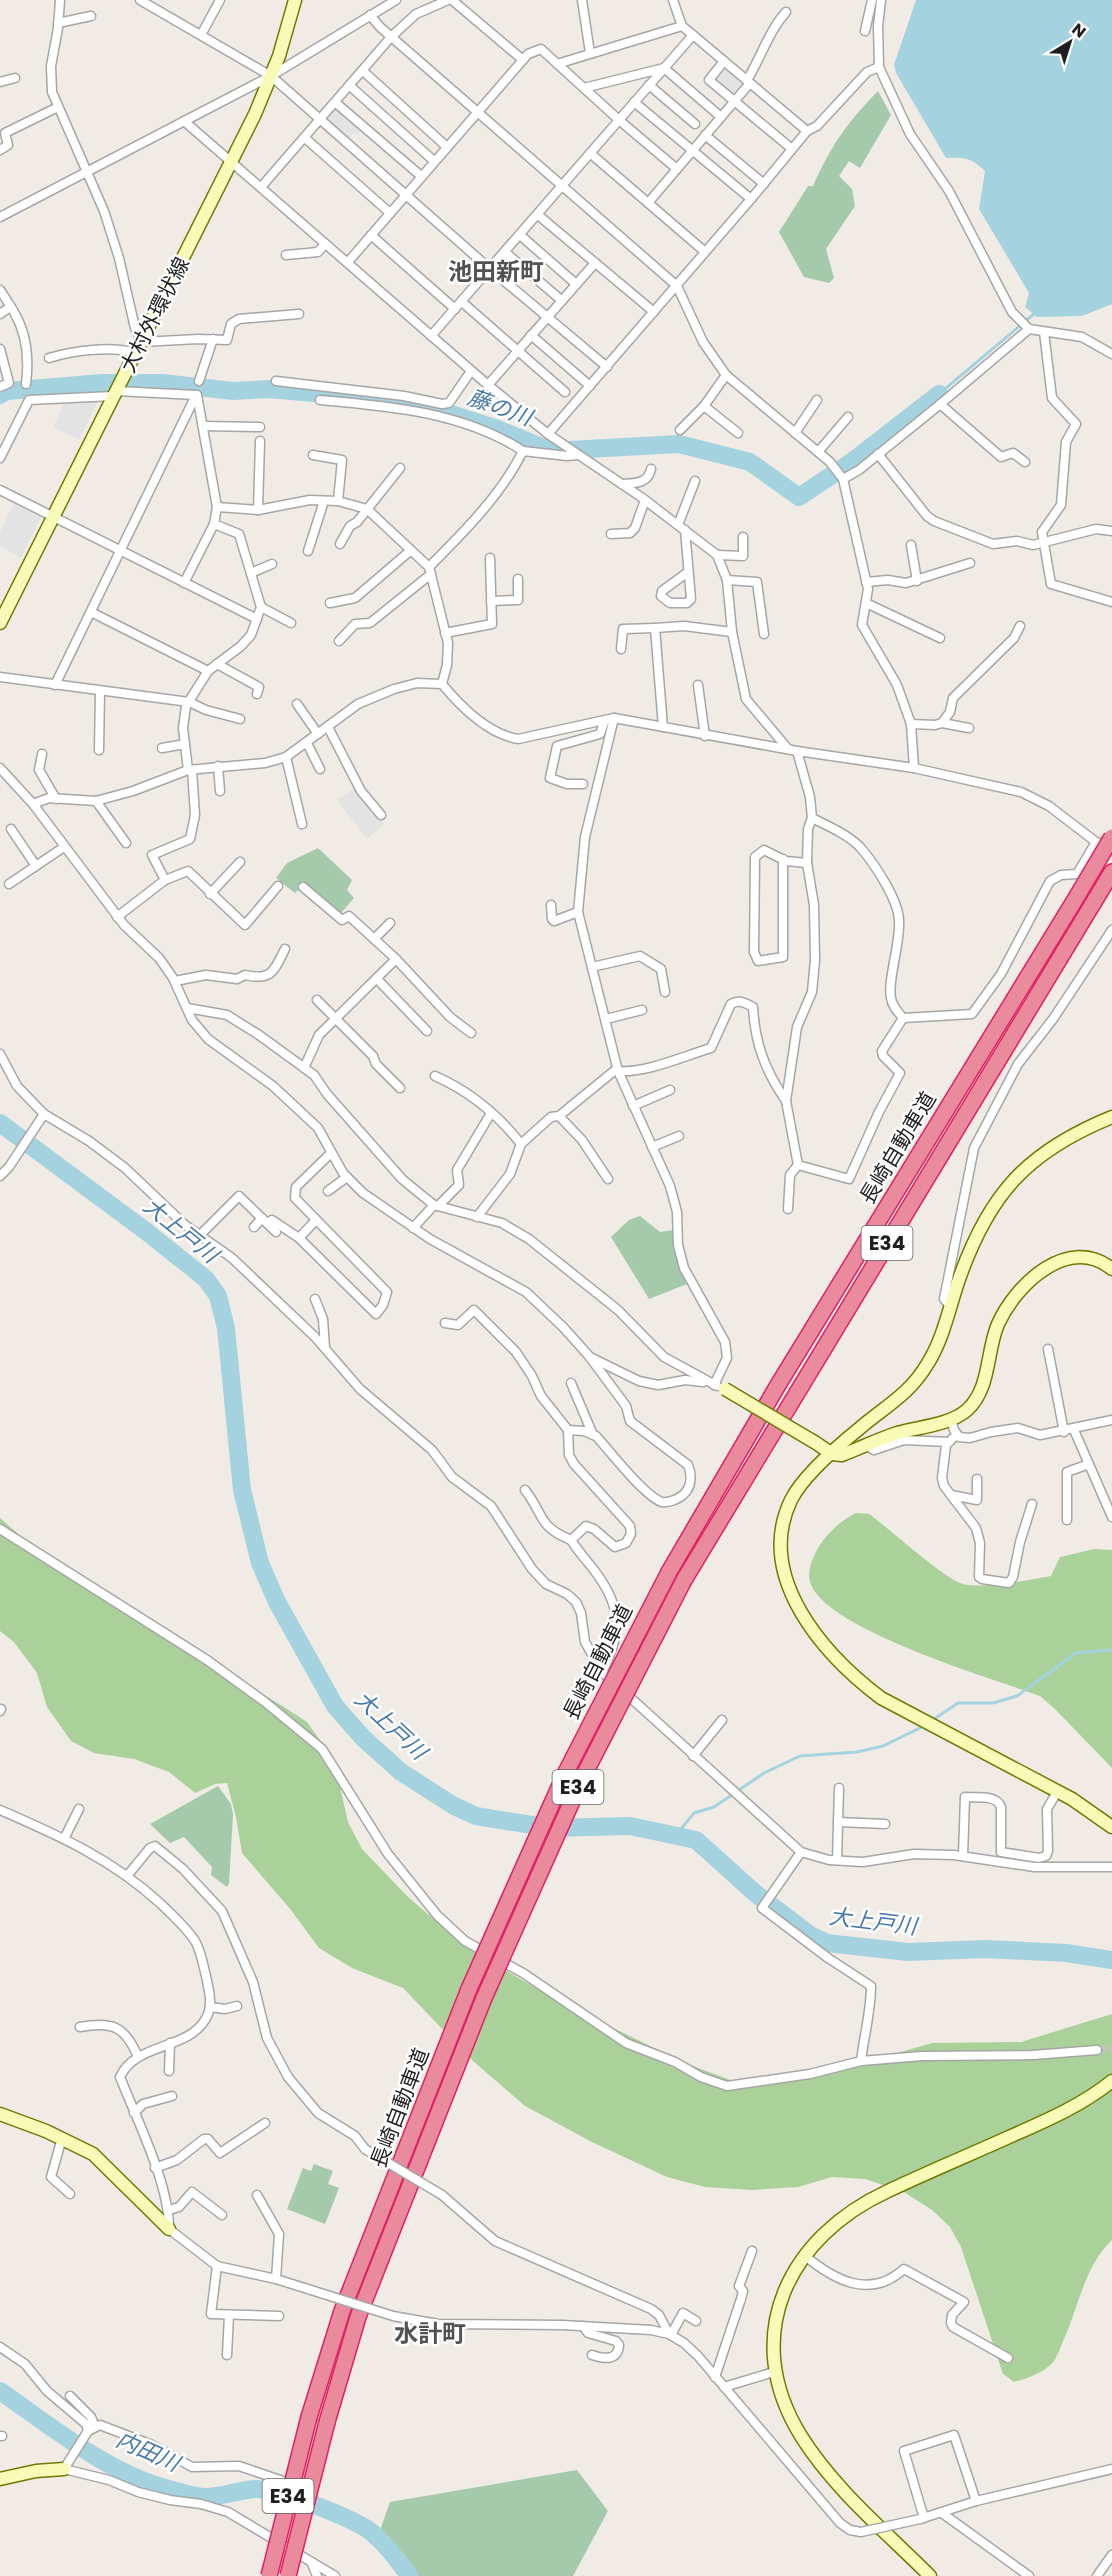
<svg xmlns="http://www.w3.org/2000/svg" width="1112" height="2576" font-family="Poppins,'Noto Sans JP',sans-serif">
  <rect width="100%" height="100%" fill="#f0ece5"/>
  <!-- forest -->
  <g fill="#aad199">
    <path d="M856,1513L869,1514C889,1528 944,1579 963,1584C984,1589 1029,1580 1051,1576L1060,1557L1094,1549L1112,1550V1768L1054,1708L1040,1696C991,1678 831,1631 811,1585C807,1575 810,1564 815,1554C823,1537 839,1521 856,1513Z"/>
    <path d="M0,1518L66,1576L139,1623L281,1705L307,1722L325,1747L340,1787L348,1822L362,1849L408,1897L466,1947L558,2001L685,2063L733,2081L768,2084L803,2080L932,2043L1021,2042L1112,2014V2240C1084,2267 1079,2306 1064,2339C1061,2346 1058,2355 1054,2361C1044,2373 1028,2378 1014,2382L1003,2374L961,2247L950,2227L932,2210L904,2192L865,2179L832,2177L798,2187L752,2190L705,2187L667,2177L592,2142L525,2106L473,2061L403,1988L352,1968L319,1948L291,1910L242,1853L236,1817L227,1783L215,1784L195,1793L169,1772L134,1759L94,1753L71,1741L47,1707L37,1673L14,1642L0,1631Z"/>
  </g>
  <!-- cemetery -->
  <g fill="#a5caab">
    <path d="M878,91L891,115L860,168L849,161L839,176L852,189L855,206L826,249L834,278L829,283L804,277L779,232L808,186H813C832,144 846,124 878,91Z"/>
    <path d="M318,848L352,880L347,890L354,898L340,914L304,884L295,893L276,878L287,863Z"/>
    <path d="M640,1216L660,1232L673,1230L678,1263L687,1284L649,1299L611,1237L629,1220Z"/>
    <path d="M218,1786L231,1804L233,1815L229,1883L227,1887L211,1875L212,1867L184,1837L170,1843L150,1824Z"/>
    <path d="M314,2164L333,2171L328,2184L339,2188L325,2224L287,2209L303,2168L311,2171Z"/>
    <path d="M577,2470L608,2511L573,2576H416L380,2530L390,2502Z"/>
  </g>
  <!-- parking -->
  <g fill="#e3e3e3">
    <path d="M725,67L744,83L734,97L712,79Z"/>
    <path d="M337,107L362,129L357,136L354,133L348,139L326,120Z"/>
    <path d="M65,401H98L79,440L53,427Z"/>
    <path d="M14,503L41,517L21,558L0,546V532Z"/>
    <path d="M355,788L384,824L367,839L337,800Z"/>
  </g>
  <!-- water -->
  <path fill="#a4d2df" d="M916,0H1112V304L1082,316L1037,317L1025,307L1029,293L979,209L985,171C972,158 964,157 946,158L896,73L894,65Z"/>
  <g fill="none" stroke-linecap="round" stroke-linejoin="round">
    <!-- stream -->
    <g stroke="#a4d2df" stroke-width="3">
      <path d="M939,394L1035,313"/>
      <path d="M931,1721L958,1703H993L1017,1696L1076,1653L1112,1650"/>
      <path d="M676,1835L694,1813L714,1807L764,1773L800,1756L857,1752L883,1746L926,1725"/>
    </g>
    <!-- river -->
    <g stroke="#a4d2df" stroke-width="18">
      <path d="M0,395L7,391L102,383H162L233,391L269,389L380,399L426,406L495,428L551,451L679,444L750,462L799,497L850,463L939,394"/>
      <path d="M0,1123L147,1232L206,1279L218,1296L226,1328L242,1490L260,1563L277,1602L335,1706L363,1738L401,1772L454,1806L476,1816L550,1828L630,1826L696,1840L755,1893L810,1935L827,1943L908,1952L985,1949L1066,1953L1112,1960"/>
      <path d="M0,2391C49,2425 107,2472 165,2488C177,2491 193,2497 205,2497C222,2497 238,2490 255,2489C277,2488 352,2518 370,2531C386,2544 397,2559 409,2576"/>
    </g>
    <!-- street-tunnel -->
    <path stroke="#c6c3bd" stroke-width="8" stroke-dasharray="8 4" stroke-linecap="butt" d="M1097,2050L1112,2048"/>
    <!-- street casing -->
    <g stroke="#a6a6a6" stroke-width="11">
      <g id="street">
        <path d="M60,0L58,28L51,66L52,92L104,211L119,258L135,328L142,342L198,339L227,340L231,324L239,319L299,314"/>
        <path d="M140,0L271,76L490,269L607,367"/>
        <path d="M452,0L523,60"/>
        <path d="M582,0L590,53"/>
        <path d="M673,0L682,26"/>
        <path d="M881,0L878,26L879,67L910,134L949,191L1012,312L1029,329L1082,337L1112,354"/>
        <path d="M370,15L380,27L677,286L703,342L726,375L830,462L843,479L868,589L862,625L897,685L911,724L914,768"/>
        <path d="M58,23L91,16"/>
        <path d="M865,31L872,0"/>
        <path d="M201,35L220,0"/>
        <path d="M724,61L709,80L792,149"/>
        <path d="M557,64L682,26L693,35"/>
        <path d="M363,71L447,147"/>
        <path d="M747,80C761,58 768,32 786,12"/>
        <path d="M0,82L15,78"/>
        <path d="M649,85L695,124"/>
        <path d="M350,86L434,161"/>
        <path d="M584,88L664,68L721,117"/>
        <path d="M634,102L751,199"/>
        <path d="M336,103L421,176"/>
        <path d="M184,121L488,385L548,434L641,497L717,555L727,580L732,632L746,699L788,749"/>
        <path d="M807,131L817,126L867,72L879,67"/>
        <path d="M705,135L764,184"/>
        <path d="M305,138L390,213"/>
        <path d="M0,150L8,145L5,133L58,107"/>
        <path d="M590,153L704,251"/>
        <path d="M262,186L391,37L416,14L448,0"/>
        <path d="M648,203L750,83"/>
        <path d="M538,215L654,312"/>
        <path d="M0,217L271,76L396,0"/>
        <path d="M371,235L455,309"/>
        <path d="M520,235L576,284"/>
        <path d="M505,252L561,300"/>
        <path d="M286,255L318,252L325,244"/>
        <path d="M348,262L528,54L541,49L619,120L677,169"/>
        <path d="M0,290C5,298 11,306 15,314C27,335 29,360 26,384"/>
        <path d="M462,302L565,392"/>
        <path d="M0,314L10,307"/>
        <path d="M1044,332L1052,398L1076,424L1066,442L1061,505L1042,532L1051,584L1112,602"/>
        <path d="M531,335L590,386"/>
        <path d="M431,336L693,35L807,131L751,199L548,434"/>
        <path d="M0,349L9,383L0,387"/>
        <path d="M49,358C75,350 111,346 136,353"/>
        <path d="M199,381L213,339"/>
        <path d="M276,381L404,396L442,404L449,403L471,371"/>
        <path d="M488,385L595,263"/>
        <path d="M116,391L196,395"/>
        <path d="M320,400C389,406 463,412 523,451"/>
        <path d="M940,404L1001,457L1013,453L1025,462"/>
        <path d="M704,406L738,433"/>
        <path d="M203,426L260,427"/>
        <path d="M680,430L704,406L726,375"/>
        <path d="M795,433L817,400"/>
        <path d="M818,452L848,417"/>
        <path d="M878,454L927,516L934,521L993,544L1017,541L1033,545L1096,529L1112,531"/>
        <path d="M313,455L342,460L338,501"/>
        <path d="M0,458L29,400L113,396"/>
        <path d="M843,479L859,470L938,406L1029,329"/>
        <path d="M622,484C635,483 648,484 651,469"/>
        <path d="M0,490L257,619"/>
        <path d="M217,507L258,510L310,500L338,501L367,509L429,567L448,643L447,665L442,684C461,707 488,734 518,739L614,718L797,751L914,768L1021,792L1049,806L1096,842L1109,847"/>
        <path d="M258,510L260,441"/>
        <path d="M678,525L695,481"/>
        <path d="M685,530L691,599L687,603H670L661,596L662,591L688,572"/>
        <path d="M611,534L630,533L635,528L645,500"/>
        <path d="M340,544L350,526L357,522L400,468"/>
        <path d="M911,545L917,581"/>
        <path d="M308,551L324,501"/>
        <path d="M717,555L743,556V537"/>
        <path d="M429,567C464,532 501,495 523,451L567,456L578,455"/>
        <path d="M251,573L272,564"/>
        <path d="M727,580L757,582L764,634"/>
        <path d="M866,582L888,580L906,583L970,563"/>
        <path d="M184,583L214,524L217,507L197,395"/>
        <path d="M491,601L518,600V579"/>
        <path d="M330,603L355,598L410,551"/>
        <path d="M866,603L940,638"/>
        <path d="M261,607L291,623"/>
        <path d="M91,612L208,671"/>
        <path d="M445,633L492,624L490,558"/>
        <path d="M339,641L355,624L370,623L431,574"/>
        <path d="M621,649L623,629L655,628"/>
        <path d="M217,664L259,687L257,694"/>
        <path d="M0,677L189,702L206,710L240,719"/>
        <path d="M55,685L196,395"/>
        <path d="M698,685L705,736"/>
        <path d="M297,704L318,734"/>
        <path d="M614,718L585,837L578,912L618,1071L670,1186L677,1212L678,1245L684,1268L725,1342L727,1358L714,1385"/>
        <path d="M942,723L969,728"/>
        <path d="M911,724L935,725L942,723L950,712L953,698L1014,638L1020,626"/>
        <path d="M328,727L361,791L381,815"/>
        <path d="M663,727L655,628L684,626L732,632"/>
        <path d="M307,743L320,769"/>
        <path d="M162,748L185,744"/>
        <path d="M99,750L100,691"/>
        <path d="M42,754L39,770L56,799"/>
        <path d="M286,757L302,824"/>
        <path d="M218,766L220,791"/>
        <path d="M0,768L33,804L124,925L159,958L173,978L192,1020L208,1039L273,1086L318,1128L343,1173L363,1193L430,1239L526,1292L563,1327L589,1356L626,1406L630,1421L688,1465C692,1475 692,1487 683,1495C678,1499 669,1503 662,1502C645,1497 609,1450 596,1436L584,1431L568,1430L569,1455L574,1464L630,1526L631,1534L626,1543L615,1547L594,1529L586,1526L571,1540C578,1551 586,1560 594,1570C622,1607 623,1631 602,1672"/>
        <path d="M188,770L183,728L186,706L208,671L241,646L251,635L261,607L239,534L214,524"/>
        <path d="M583,784H567L550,778L557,746L600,734L605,720"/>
        <path d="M96,801L126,843"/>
        <path d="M33,804L49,798L96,801L133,791L188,770L265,763L286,757L358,704L394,689L417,683L442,684"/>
        <path d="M812,818C828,826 847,834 860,847C874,863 898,899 899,920C901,942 887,981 891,998C892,1006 898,1012 903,1018"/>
        <path d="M11,829L36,866"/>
        <path d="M783,859V957L758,961L754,952L755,857L764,850L786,861L807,863"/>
        <path d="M165,880L152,855L190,839L195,815L192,770"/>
        <path d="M9,884L64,847"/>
        <path d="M303,887L342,920L349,916L396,959L450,1017L471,1033"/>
        <path d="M210,894L240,862"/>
        <path d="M551,905L552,919L554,921L578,912"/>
        <path d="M117,917L165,880L188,871L245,925L278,886"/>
        <path d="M374,939L390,923"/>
        <path d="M592,967L640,956L661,969L665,992"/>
        <path d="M377,979L427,1031"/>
        <path d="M175,981L206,975L237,979L245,975C272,981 274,971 285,949"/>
        <path d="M317,1000L373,1056L376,1064L400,1088"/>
        <path d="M187,1008L227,1015L259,1035L314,1075L327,1094L402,1179L419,1193L434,1205L502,1223L529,1239L618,1310L664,1357L717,1386"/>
        <path d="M903,1018L972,1014L1001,974L1050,881L1061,875L1077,874L1096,842"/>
        <path d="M606,1019L642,1010"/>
        <path d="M0,1054L17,1086L44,1114L89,1141L125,1168L185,1225L232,1258L315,1337L360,1389L432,1450L452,1477L491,1506L532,1569L546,1584L567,1594L576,1602L581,1613L585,1642L602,1672L801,1852L829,1860L863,1862L914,1854L954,1855L1034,1867H1112"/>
        <path d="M304,1068L319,1035L396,959"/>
        <path d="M435,1076C469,1091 499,1116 521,1144"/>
        <path d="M633,1106L670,1090"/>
        <path d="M559,1116L582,1140L608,1179"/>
        <path d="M652,1147L679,1136"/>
        <path d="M798,1165L849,1179L879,1112L900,1073L883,1056L882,1051L903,1018"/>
        <path d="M0,1176L9,1167L44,1114"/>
        <path d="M328,1191L347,1177"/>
        <path d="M438,1206L459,1185L457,1170L491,1113"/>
        <path d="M788,1209L790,1175L798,1165L786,1101L797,1027L812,992L815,960L814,905L807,863L808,829L812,818L810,797L797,751"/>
        <path d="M477,1217L510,1174L521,1144L551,1117L559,1116L614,1071C645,1074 681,1057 711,1048L731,1004C739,999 745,1003 753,1007C755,1044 765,1070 786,1101"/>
        <path d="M267,1223L272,1220L299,1238L316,1220"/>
        <path d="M254,1227L262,1218"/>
        <path d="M413,1228L434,1205"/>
        <path d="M199,1236L239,1196L276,1232"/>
        <path d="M299,1238L376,1314L383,1305L387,1292L295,1198L296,1187L331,1153"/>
        <path d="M315,1299L323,1319L325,1348"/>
        <path d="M950,1306L944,1299L974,1148L1018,1064L1053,1019L1112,930"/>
        <path d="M445,1323L458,1325L474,1310L516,1352L532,1376L541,1396L568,1430"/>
        <path d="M1048,1349L1064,1432"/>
        <path d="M590,1357L639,1381L658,1385L685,1380L703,1382"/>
        <path d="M571,1383L593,1435"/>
        <path d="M951,1418L954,1430L959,1437L970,1438L991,1432L1018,1428L1040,1435L1112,1420"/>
        <path d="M1074,1430L1112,1517"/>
        <path d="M957,1434L946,1445L942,1478L944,1486L976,1528L980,1543L979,1577L982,1579L1009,1583L1013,1577L1020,1542L1032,1504"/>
        <path d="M866,1445L874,1450L904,1440L949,1442"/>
        <path d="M525,1490C544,1514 537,1526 571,1540"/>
        <path d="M951,1495L977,1500V1479"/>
        <path d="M1067,1520V1472L1089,1464"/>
        <path d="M0,1529L207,1660L265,1702L322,1749L388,1854L437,1915L465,1941L523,1973L626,2043L675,2062L701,2077L727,2086L810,2074L861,2061L922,2056L1033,2055L1097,2050"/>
        <path d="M0,1711L1,1709"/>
        <path d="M693,1756L722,1720"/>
        <path d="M0,1810C60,1836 112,1859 161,1904C173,1916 186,1927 195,1941C201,1951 203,1965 206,1976C209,1991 214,2007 205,2020C187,2050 135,2043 120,2077C137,2120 169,2183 169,2229L217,2266L276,2279L311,2290"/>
        <path d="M838,1822L885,1824"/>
        <path d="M64,1839L79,1809"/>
        <path d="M801,1852L762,1908L828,1958L871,1986C871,2011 864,2036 861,2061"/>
        <path d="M963,1856L965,1797C977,1798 996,1794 1001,1807V1852L1039,1858L1046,1856L1048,1851L1047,1809L1057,1792"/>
        <path d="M837,1860L839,1788"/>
        <path d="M127,1876L150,1848L155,1846L183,1869L222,1911L253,1982L267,2038L288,2077L318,2113L355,2136L365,2149"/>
        <path d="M210,2007L225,2009L237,2006"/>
        <path d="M80,2027C112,2021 125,2026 138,2057"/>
        <path d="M169,2071L170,2043"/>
        <path d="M134,2113L143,2104L172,2096"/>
        <path d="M62,2138L51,2177L70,2194"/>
        <path d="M155,2168L177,2160L204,2139H208L220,2153L265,2123"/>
        <path d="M257,2195L279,2234L276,2279"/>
        <path d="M442,2195L495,2241L651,2309L659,2315L669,2334"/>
        <path d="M169,2210L179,2207L192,2192L222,2215"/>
        <path d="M804,2255C834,2280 870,2300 904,2269L964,2302L952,2315L951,2323L953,2327L1008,2358"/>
        <path d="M217,2266L211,2314L279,2316"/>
        <path d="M393,2316L438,2324L562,2325L651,2330L669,2334L684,2343L698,2356L840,2523L850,2530L861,2532"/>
        <path d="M583,2326L588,2333L616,2341L619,2345C618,2361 604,2359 592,2355"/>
        <path d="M671,2335L683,2313L696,2321"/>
        <path d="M0,2347L25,2364L47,2391L86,2424L88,2431"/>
        <path d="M227,2355L229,2315"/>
        <path d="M715,2377L741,2299L743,2291L739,2286L752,2251"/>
        <path d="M724,2387L774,2372"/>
        <path d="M70,2396L91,2417L95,2427"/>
        <path d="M0,2436H2"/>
        <path d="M283,2481L239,2466L192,2467L152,2445L100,2425L88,2431L64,2469L109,2480L138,2492L170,2500L201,2504L228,2512L335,2576"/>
        <path d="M942,2513L1029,2576"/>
        <path d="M924,2518L904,2451L954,2435L976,2501"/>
        <path d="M920,2519L976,2501L1112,2469"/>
        <path d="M312,2564L317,2576"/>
        <path d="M1097,2576L1112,2555"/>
      </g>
    </g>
    <!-- secondary casing -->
    <g stroke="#6e7a02" stroke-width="15">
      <g id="secondary">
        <path d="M0,623L255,114L279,56L295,0"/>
        <path d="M1112,1117C1026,1152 988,1195 958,1282C949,1309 943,1339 928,1363C910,1394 886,1406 860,1428C839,1445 803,1476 791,1500C754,1577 824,1655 881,1698L1072,1799L1112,1827"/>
        <path d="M816,1443L832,1454L842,1455C860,1448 879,1439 897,1433C918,1427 950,1425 967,1410C991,1388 986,1352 998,1324C1016,1284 1069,1234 1112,1269"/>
        <path d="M0,2114L46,2131L93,2154L169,2229"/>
        <path d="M0,2479L36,2471L64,2469"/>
        <path d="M930,2576C886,2532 834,2489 801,2436C739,2336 788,2237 888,2191C928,2172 969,2155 1009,2137C1045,2121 1081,2106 1112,2081"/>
      </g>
    </g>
    <!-- highway casing -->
    <g stroke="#e02063" stroke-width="18">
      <g id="highway">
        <path d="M669,1572L778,1385L1076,898"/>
        <path d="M684,1580L1112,872"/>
        <path d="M309,2417L342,2311L469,1989"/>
        <path d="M327,2422L358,2317L484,1998"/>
      </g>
    </g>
    <!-- street -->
    <use href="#street" stroke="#fff" stroke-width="8"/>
    <!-- secondary -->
    <use href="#secondary" stroke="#f8fbb8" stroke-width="12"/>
    <!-- highway -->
    <use href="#highway" stroke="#e98b9d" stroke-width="15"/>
    <!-- street-bridge casing -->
    <g stroke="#a6a6a6" stroke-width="11" stroke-linecap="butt">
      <g id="street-bridge">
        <path d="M365,2149L442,2195"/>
        <path d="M311,2290L393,2316"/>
        <path d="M861,2532L920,2519"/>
      </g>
    </g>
    <!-- secondary-bridge casing -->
    <g stroke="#6e7a02" stroke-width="15" stroke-linecap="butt">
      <path id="secondary-bridge" d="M725,1389L816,1443"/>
    </g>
    <!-- highway-bridge casing -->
    <g stroke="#e02063" stroke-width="18" stroke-linecap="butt">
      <g id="highway-bridge">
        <path d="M1076,898L1112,837"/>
        <path d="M469,1989L565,1774L669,1572"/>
        <path d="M484,1998L581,1781L684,1580"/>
        <path d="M269,2576L309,2417"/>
        <path d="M288,2576L327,2422"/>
      </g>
    </g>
    <!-- street-bridge -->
    <use href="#street-bridge" stroke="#fff" stroke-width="8"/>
    <!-- secondary-bridge -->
    <use href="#secondary-bridge" stroke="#f8fbb8" stroke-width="12"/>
    <!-- highway-bridge -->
    <use href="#highway-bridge" stroke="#e98b9d" stroke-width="15"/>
  </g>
  <g text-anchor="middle" stroke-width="5" stroke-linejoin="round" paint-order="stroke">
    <!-- shield labels -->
    <g fill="#fff" stroke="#626262" stroke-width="1.5">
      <rect x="861.5" y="1226" width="51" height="34" rx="4.5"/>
      <rect x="552.5" y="1770" width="51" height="34" rx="4.5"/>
      <rect x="262.5" y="2479" width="51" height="34" rx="4.5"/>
    </g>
    <g font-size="20" font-weight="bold" fill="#1f1f1f">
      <text x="887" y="1250">E34</text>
      <text x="578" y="1794">E34</text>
      <text x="288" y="2503">E34</text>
    </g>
    <!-- street labels -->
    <g font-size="21" fill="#1f1f1f" stroke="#fff">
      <text transform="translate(155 315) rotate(-63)" y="7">大村外環状線</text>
      <text transform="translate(898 1148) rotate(-59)" y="7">長崎自動車道</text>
      <text transform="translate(598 1662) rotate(-63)" y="7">長崎自動車道</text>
      <text transform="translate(400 2108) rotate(-69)" y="7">長崎自動車道</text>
    </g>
    <!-- water labels -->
    <g font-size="22" font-style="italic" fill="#4579aa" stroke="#fff">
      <text transform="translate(500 407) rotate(20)" y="8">藤の川</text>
      <text transform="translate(181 1230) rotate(39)" y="8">大上戸川</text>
      <text transform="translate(391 1725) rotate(43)" y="8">大上戸川</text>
      <text transform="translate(873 1921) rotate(7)" y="8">大上戸川</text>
      <text transform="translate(148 2451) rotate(24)" y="8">内田川</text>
    </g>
    <!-- quarter labels -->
    <g font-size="24" font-weight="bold" fill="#525252" stroke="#fff">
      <text x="496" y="280">池田新町</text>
      <text x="430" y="2342">水計町</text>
    </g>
  </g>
  <!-- north arrow -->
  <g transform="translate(1070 42) rotate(38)" stroke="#ffffff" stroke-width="4.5" paint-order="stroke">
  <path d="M0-4.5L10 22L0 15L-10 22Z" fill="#1f1f1f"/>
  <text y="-9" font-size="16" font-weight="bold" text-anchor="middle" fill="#1f1f1f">N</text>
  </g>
</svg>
